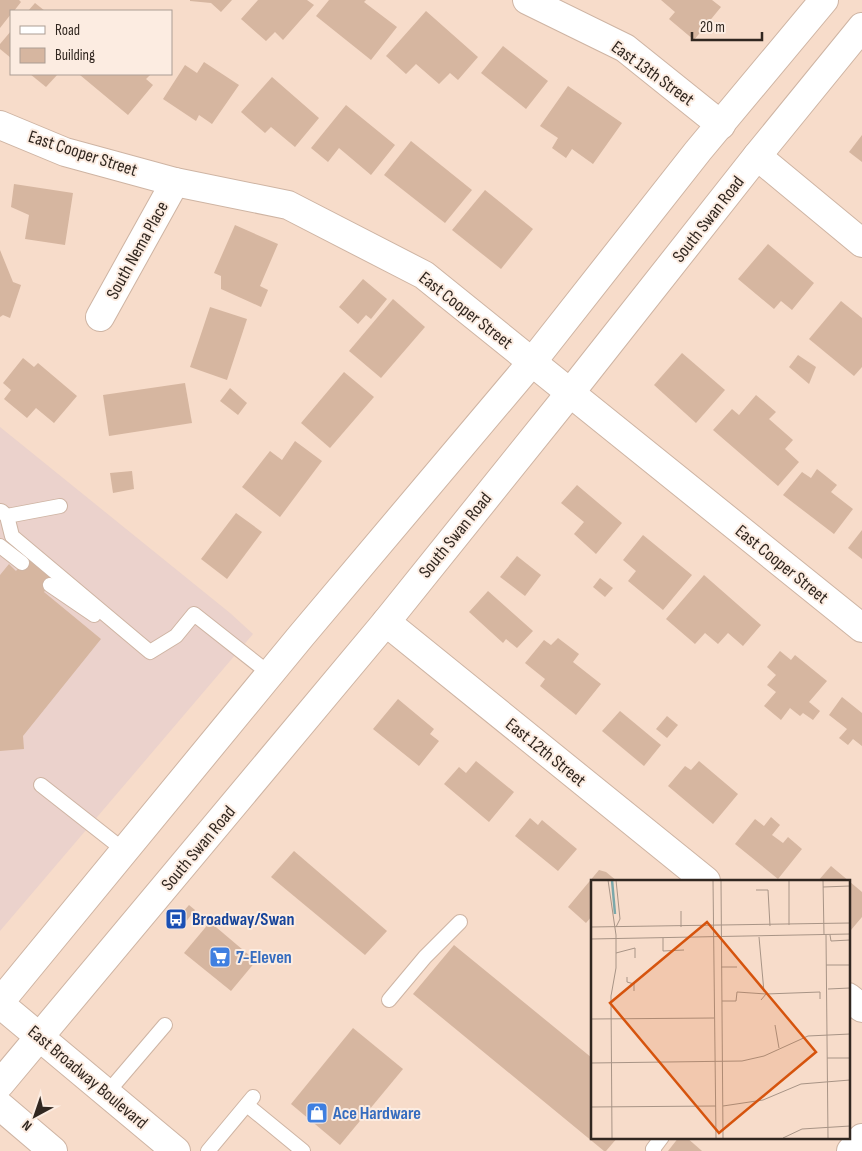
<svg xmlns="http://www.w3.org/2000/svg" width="862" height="1151" font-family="'Sofia Sans Condensed',sans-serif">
  <rect width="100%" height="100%" fill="#f7dcca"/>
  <!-- commercial -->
  <path fill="#ebd2cc" d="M0,427L230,613L253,634L0,931Z"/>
  <!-- building -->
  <g fill="#d6b6a0">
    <path d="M0,0H19L21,2L14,11H11V14L0,28Z"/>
    <path d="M190,0H232L221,12L211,3L190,1Z"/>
    <path d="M258,0H307L314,5L283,40L275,32L266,41L241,19Z"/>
    <path d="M329,0H366L364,2L397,27L371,60L316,16Z"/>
    <path d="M661,0H712L721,7L694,40L669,19L675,12Z"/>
    <path d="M35,3L45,11H28Z"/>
    <path d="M426,11L478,57L458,80L450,73L439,84L416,64L406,74L386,56Z"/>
    <path d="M11,31V58L0,49V44Z"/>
    <path d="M503,46L548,81L526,109L481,73Z"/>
    <path d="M204,62L239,85L212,124L199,115L196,121L163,99L185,65L197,73Z"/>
    <path d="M30,74H58L46,87Z"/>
    <path d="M81,74H151L146,79L153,85L128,115L80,75Z"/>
    <path d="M272,77L319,118L295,147L271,127L265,133L241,112Z"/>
    <path d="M568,86L622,123L593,164L572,149L566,158L552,148L558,138L540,126Z"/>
    <path d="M346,105L395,145L371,175L339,148L328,162L311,148Z"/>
    <path d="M862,135V162L849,152Z"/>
    <path d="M411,141L472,190L445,223L384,175Z"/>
    <path d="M14,184L73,193L65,245L25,239L29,215L11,207Z"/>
    <path d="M485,190L533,229L501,269L452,230Z"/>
    <path d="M235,225L278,244L260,286L268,290L261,307L221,289V276L214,273Z"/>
    <path d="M768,244L814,283L792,310L781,301L774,309L738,279Z"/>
    <path d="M0,250L13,282L21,285L10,318L3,315L0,317Z"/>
    <path d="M363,279L387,299L371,319L366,315L358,324L339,307Z"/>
    <path d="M393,299L425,327L381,378L349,351Z"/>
    <path d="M841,301L862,318V367L854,376L809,339Z"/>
    <path d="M210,307L247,319L227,380L190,367Z"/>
    <path d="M682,353L725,390L696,423L654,385Z"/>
    <path d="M798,355L816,367L809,384L789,367Z"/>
    <path d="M23,358L34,367L38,363L77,396L54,423L36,408L27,418L4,399L11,390L3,383Z"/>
    <path d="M344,372L374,397L330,448L301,423Z"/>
    <path d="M185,383L192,423L109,436L103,395Z"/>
    <path d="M230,388L247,403L238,415L220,401Z"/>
    <path d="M756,395L776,412L769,419L793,440L785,449L799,462L778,486L713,430L732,409L739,415Z"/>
    <path d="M295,441L322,461L280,517L242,487L270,451L282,460Z"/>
    <path d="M817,469L837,485L831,492L853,509L834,534L783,495L802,472L811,478Z"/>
    <path d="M132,471L134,489L113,493L110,473Z"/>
    <path d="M577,485L622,523L596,554L574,534L584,522L561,503Z"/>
    <path d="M236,513L262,532L227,579L201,559Z"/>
    <path d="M862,530V559L848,548Z"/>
    <path d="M643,535L692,575L663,610L628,581L636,571L623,560Z"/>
    <path d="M28,556L56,577L44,592L101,639L23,736L24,749L0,751V575L9,564L16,571Z"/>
    <path d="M517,556L541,575L525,596L500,577Z"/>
    <path d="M704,575L761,625L743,646L728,633L718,644L705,633L695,644L666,619Z"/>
    <path d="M600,578L613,588L605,597L593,587Z"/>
    <path d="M488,591L533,631L517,648L506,639L503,643L469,612Z"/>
    <path d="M558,638L579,654L573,662L601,684L576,715L540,686L545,679L525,663L544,640L551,645Z"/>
    <path d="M780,651L791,660L795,655L827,681L809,702L820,711L813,720L803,713L800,716L790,708L781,720L764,706L776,692L767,685L776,675L767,667Z"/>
    <path d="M842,697L862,713V746L853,739L848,745L839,738L847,729L829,715Z"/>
    <path d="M398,699L434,729L430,734L439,741L419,766L373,729Z"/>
    <path d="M620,711L661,745L644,766L602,731Z"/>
    <path d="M667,716L678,725L667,738L656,729Z"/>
    <path d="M476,761L514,792L489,822L444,784L459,767L466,773Z"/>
    <path d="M699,761L738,794L713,824L668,786L685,766L691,770Z"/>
    <path d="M771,817L780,825L772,835L783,843L788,837L802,849L778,879L735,844L755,819L764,826Z"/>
    <path d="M530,818L538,825L542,820L577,849L558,871L515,836Z"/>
    <path d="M294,851L387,931L365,955L271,877Z"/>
    <path d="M831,866L862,892V917L851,930L848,929V881H818Z"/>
    <path d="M599,870L606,872L617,881H592V916L586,923L568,907Z"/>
    <path d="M189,905L195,910L181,928L174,922Z"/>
    <path d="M210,922L256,961L231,991L184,953Z"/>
    <path d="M454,945L592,1058V1137H618L606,1151H604L413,994Z"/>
    <path d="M353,1028L403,1069L340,1145L291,1104Z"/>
    <path d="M679,1137H686L702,1151H668Z"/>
  </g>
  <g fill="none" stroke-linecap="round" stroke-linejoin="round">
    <!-- service casing -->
    <g stroke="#ceb4a3" stroke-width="16">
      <g id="service">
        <path d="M1,511L7,516L60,506"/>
        <path d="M7,516L12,536L150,652L176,636L194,614L270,674"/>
        <path d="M0,546L22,563"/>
        <path d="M50,585L94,615"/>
        <path d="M41,785L125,851"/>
        <path d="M389,1000L425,957L460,922"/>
        <path d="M107,1093L165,1025"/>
        <path d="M247,1105L303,1151"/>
        <path d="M208,1151L253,1097"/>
        <path d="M654,1151L653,1149L662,1137"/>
      </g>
    </g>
    <!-- minor casing -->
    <g stroke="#ceb4a3" stroke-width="30">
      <g id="minor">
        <path d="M527,0L625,48L721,125"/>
        <path d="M0,125L65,152L175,182L288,205L424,275L862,628"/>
        <path d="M757,156L862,243"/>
        <path d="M100,317L175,182"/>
        <path d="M386,622L706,881"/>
        <path d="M848,997L862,1008"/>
        <path d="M851,1151L862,1138"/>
      </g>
    </g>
    <!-- primary casing -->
    <g stroke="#ceb4a3" stroke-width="30">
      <g id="primary">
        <path d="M0,1002L301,636L532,362L698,151L824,0"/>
        <path d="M0,1004L176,1151"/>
        <path d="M0,1084L386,622L570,393L757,156L862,27"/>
        <path d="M0,1106L53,1151"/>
      </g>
    </g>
    <!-- service -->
    <use href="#service" stroke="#fff" stroke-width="14"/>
    <!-- minor -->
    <use href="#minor" stroke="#fff" stroke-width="28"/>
    <!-- primary -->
    <use href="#primary" stroke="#fff" stroke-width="28"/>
  </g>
  <!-- icons -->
  <defs>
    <g id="bus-square" transform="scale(1.125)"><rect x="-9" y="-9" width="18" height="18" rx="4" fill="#1a4fb4" stroke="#fcece1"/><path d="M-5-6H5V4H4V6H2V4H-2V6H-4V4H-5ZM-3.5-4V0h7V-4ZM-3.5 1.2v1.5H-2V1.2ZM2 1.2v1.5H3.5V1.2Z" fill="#fff"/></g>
    <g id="supermarket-square" transform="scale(1.125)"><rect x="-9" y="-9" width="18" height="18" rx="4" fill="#3f7fe0" stroke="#fcece1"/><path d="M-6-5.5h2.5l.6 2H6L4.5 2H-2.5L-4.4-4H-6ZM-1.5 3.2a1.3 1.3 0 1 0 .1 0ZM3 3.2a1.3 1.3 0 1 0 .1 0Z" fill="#fff"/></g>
    <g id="shop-square" transform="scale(1.125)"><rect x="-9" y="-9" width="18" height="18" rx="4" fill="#3f7fe0" stroke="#fcece1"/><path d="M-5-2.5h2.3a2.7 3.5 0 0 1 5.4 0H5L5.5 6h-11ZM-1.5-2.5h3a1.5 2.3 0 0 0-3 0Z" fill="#fff"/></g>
  </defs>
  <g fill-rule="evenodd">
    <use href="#bus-square" x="176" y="919"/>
    <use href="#supermarket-square" x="220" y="957"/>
    <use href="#shop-square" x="317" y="1113"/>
  </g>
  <g text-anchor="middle" stroke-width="4" stroke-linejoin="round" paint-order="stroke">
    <!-- street labels -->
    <g font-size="18" fill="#312720" stroke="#fcece1">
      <text transform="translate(653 73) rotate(36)" y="6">East 13th Street</text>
      <text transform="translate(83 153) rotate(18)" y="6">East Cooper Street</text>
      <text transform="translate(708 219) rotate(-52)" y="6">South Swan Road</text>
      <text transform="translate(137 250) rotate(-61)" y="6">South Nema Place</text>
      <text transform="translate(466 310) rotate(38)" y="6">East Cooper Street</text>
      <text transform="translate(455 535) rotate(-51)" y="6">South Swan Road</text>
      <text transform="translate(782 564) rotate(39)" y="6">East Cooper Street</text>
      <text transform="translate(546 752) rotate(39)" y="6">East 12th Street</text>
      <text transform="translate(198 848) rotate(-50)" y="6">South Swan Road</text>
      <text transform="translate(88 1077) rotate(40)" y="6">East Broadway Boulevard</text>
    </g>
    <!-- transit labels -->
    <g font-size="18" font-weight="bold" fill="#164399" stroke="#fcece1" text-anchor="start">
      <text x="192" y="925">Broadway/Swan</text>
    </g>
    <!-- shop labels -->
    <g font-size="18" font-weight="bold" fill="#366cbe" stroke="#fcece1" text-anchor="start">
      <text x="236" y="963">7-Eleven</text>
      <text x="333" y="1119">Ace Hardware</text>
    </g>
  </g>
  <!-- overview -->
  <g transform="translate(591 880)">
    <rect width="259" height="259" fill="#f7dcca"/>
    <path fill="none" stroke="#7ba8aa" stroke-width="2.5" d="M21,0L24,34"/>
    <path fill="none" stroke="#a89486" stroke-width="1" d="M17,0L25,55V88L20,116L21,258M25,0L29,39L25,47M122,0L125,258M130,0L132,258M232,0L233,55M232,7L259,6M165,10H177L179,46M90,31V47M198,45V0M0,47L259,43M235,55L237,258M239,55L240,61L259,60M168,57L173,112M72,58V71L93,70M0,59L259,54M25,73L44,68V78M235,85H259M130,87H146M36,97V102L43,104V111M237,109L259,108M170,120L175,114L229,112V119M131,121H145L146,112L175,114M0,139L123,138M184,145L188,168M236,178H259M0,183L151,181L173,176L217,156L259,154M132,226L172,220L210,204L259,200M0,227L125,226M192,258L211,249L259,246"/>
    <path fill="#d6540e" fill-opacity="0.15" stroke="#d6540e" stroke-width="2.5" d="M116,42L225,172L128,253L19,123Z"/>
    <rect width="259" height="259" fill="none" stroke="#312720" stroke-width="2.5"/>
  </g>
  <!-- legend -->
  <rect x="10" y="10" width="162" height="65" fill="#fcece1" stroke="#ab9d94"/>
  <rect x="20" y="26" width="25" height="8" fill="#ffffff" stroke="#ab9d94"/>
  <text x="55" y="35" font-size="15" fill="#312720">Road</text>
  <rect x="20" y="48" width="25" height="15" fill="#d6b6a0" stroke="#ab9d94"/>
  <text x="55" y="60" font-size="15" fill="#312720">Building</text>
  <!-- north arrow -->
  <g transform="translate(35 1116) rotate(220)" stroke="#fcece1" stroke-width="4" paint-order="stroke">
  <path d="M0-4L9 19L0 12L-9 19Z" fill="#312720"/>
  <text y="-8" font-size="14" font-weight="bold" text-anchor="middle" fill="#312720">N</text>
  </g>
  <!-- scale -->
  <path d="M692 32v8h70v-8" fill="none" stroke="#312720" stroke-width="2.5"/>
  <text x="700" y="32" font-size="15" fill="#312720" stroke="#fcece1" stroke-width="4" paint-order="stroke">20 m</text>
</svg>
